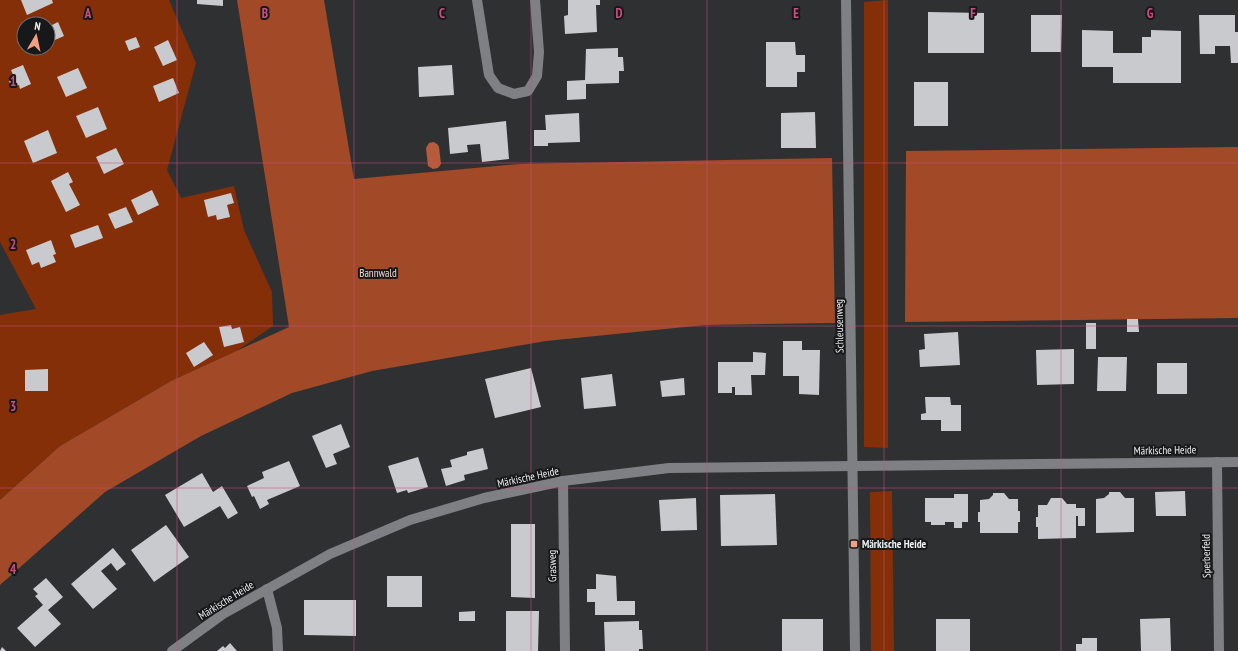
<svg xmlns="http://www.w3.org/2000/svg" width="1238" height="651" font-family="'PT Sans Narrow',sans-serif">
  <rect width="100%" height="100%" fill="#2f3032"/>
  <!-- green -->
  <g fill="#842f08" fill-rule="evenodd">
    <path d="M0,0H169L196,63L167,170L181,198L234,186L244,230L272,292L273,326L235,352L171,381L60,446L0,500V315L36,309L0,242ZM24,24H48V48H24Z"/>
    <path d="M888,0V448L864,447V2Z"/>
    <path d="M892,491L894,651H871L870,492Z"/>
  </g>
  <!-- forest -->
  <g fill="#a24927">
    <path d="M237,0H324L354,179L519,164L832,158L835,323L705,325L546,341L372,371L292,393L201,436L105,492L0,585V500L60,446L171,381L289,327Z"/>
    <path d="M1238,147V318L905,322L906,151Z"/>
  </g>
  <!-- water -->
  <path fill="#b75c3a" d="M434,142L438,145L439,147L441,164L438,168L433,169L428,166L426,148L429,143Z"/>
  <!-- building -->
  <g fill="#c9cacd">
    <path d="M21,0H52L53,3L27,15Z"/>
    <path d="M197,0H223V6L197,4Z"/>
    <path d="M568,0H600V5H596L597,32L565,34L564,16L568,15Z"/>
    <path d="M928,12L984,13V53H928Z"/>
    <path d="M1031,15H1062L1061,52H1031Z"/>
    <path d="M1199,15H1235V32H1238V63H1231L1230,46H1215V54H1200Z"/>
    <path d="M58,22L64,36L48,43V27Z"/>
    <path d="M1082,30L1113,31V53H1142V37H1151V30L1181,31V83H1113V67H1082Z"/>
    <path d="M136,37L140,47L129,51L125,41Z"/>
    <path d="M168,40L177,60L163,66L154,47Z"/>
    <path d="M766,42H795L796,55H805V72H797V87H766Z"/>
    <path d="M618,48V57H623L624,71H619V83L586,84V99L567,100V81L585,80L586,49Z"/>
    <path d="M23,65L31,84L20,89L19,85L12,88L9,81L15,79L11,70Z"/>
    <path d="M452,65L454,95L419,97L418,67Z"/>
    <path d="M78,68L87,88L66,97L57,77Z"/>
    <path d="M173,78L179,93L159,102L153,86Z"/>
    <rect x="914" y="82" width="34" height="44"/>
    <path d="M98,107L107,129L86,138L76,116Z"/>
    <path d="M815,112L816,148H781V113Z"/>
    <path d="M579,113L580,142L548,143V146H534V130H546L545,115Z"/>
    <path d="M506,121L509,159L482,162L480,144L467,145L468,152L450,154L448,128Z"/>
    <path d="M48,130L57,153L33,163L24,141Z"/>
    <path d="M116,148L124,164L104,174L96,157Z"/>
    <path d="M68,172L73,182L69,184L80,205L66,212L51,181Z"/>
    <path d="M152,190L159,205L138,215L131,200Z"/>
    <path d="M231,193L234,203L227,205L230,217L217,220L216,215L208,217L204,200Z"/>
    <path d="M126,207L133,222L115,229L108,214Z"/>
    <path d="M98,225L103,238L75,248L70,235Z"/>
    <path d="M51,240L56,254L53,255L56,262L41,268L39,262L32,265L26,250Z"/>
    <path d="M1127,319H1138L1139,332H1127Z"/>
    <rect x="1086" y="323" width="10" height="26"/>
    <path d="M231,325L232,329L240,327L244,342L224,347L219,327Z"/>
    <path d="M958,332L960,365L920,367L919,350L925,349L924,334Z"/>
    <path d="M783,341H802V350H820L819,395L799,394V376H783Z"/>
    <path d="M204,342L213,355L194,367L186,353Z"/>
    <path d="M1074,349V384L1037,385L1036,350Z"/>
    <path d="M753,352L766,353L765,375H751L752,395H735V387H732V393H718V362H753Z"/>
    <path d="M1098,357H1127L1126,391H1097Z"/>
    <rect x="1157" y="363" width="30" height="31"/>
    <path d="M531,368L541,407L495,418L485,379Z"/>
    <path d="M48,369V391H25V370Z"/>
    <path d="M612,374L616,406L584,409L581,378Z"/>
    <path d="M684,378L685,395L662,397L660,381Z"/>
    <path d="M925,397H950L951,405H961V431H941V420H921V414L926,413Z"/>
    <path d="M341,424L350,447L333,454L337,464L326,468L312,436Z"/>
    <path d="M483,448L488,469L464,475L465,480L446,486L441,469L452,467L450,460L467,455V452Z"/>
    <path d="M418,457L428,487L408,493L407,490L397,493L388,466Z"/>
    <path d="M289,461L300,486L267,500L269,504L260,509L254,496L252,497L247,486L264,478L262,472Z"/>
    <path d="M202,473L213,492L222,486L238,513L228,519L220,506L184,527L165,495Z"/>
    <path d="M1185,491L1186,516H1156L1155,492Z"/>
    <path d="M1109,492H1120L1125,498H1134V532L1096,533V499L1104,498L1109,494Z"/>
    <path d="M993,493H1004L1009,499H1018V511H1020V522H1018V533H980V522H978V512H980V500L989,499L993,495Z"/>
    <path d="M775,494L777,545L721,546L720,495Z"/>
    <path d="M954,494H968V522H962V528H954V522H945V525H931V522H925V498H954Z"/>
    <path d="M696,498L697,530L661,531L659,500Z"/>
    <path d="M1051,498H1062L1067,504H1076V508H1085V526H1078V516H1076V538L1038,539V527H1036V517H1038V505H1047Z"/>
    <path d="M511,524H535V598L511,597Z"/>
    <path d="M166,525L189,557L154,582L131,550Z"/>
    <path d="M113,548L126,564L117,571L111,563L101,571L117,589L93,609L71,584Z"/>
    <path d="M596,574L616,576L617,601H635V615H595V602H587V589H596Z"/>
    <rect x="387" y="576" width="35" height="31"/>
    <path d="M46,578L63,597L48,610L61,624L35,647L17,628L43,605L35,596L38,594L33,589Z"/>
    <path d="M304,600H356V636L304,635Z"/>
    <path d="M475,611V621H459V612Z"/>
    <path d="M506,611H539L538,651H506Z"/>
    <path d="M1170,618L1171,651H1141L1140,619Z"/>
    <rect x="782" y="619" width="41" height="32"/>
    <rect x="936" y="619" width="34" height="32"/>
    <path d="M639,621V630H642L643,649H639V651H605L604,622Z"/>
    <path d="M1082,638H1097V651H1076V644H1082Z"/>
    <path d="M230,643L237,651H217L223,646L225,648Z"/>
    <path d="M2,647L6,651H0Z"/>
  </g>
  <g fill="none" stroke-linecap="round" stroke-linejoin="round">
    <!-- minor -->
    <g stroke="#7f8083" stroke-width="10">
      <path d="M477,0L489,75L498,88L514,94L528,91L537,76L539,52L535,0"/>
      <path d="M846,0L855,651"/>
      <path d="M1217,462L1219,651"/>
      <path d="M563,481L565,651"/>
      <path d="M267,589L277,628L278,651"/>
      <path d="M172,651L223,614L330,554L410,520L484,498L563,481L669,468L1238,462"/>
    </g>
  </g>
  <!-- grid -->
  <path fill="none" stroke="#cd4e80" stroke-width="1" stroke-opacity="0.55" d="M177,0V651M354,0V651M531,0V651M707,0V651M884,0V651M1061,0V651M0,163H1238M0,326H1238M0,488H1238"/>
  <!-- markers -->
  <rect fill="#f3a082" stroke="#171819" stroke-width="1.5" x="850" y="540" width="8" height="8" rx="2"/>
  <g text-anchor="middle" stroke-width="4" stroke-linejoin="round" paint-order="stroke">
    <!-- park labels -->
    <g font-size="11" fill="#f2d8cf" stroke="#171819">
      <text x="378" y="277">Bannwald</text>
    </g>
    <!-- street labels -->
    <g font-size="11" fill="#eeeff0" stroke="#171819">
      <text transform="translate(839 326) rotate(-91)" y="4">Schleusenweg</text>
      <text transform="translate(1165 450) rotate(-1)" y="4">Märkische Heide</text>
      <text transform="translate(528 477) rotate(-12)" y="4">Märkische Heide</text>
      <text transform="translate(1206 556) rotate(-91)" y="4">Sperberfeld</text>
      <text transform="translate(552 566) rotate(-91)" y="4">Grasweg</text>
      <text transform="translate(226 600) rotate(-32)" y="4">Märkische Heide</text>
    </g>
    <!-- poi labels -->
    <g font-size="11" font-weight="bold" fill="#eeeff0" stroke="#171819" text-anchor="start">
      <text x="862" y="548">Märkische Heide</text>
    </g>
  </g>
  <g font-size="13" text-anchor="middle" font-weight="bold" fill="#cd4e80" stroke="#171819" stroke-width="4" stroke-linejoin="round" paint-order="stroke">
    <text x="88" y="18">A</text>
    <text x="265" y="18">B</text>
    <text x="442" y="18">C</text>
    <text x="619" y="18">D</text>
    <text x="796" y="18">E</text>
    <text x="973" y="18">F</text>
    <text x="1150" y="18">G</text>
    <text x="13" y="86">1</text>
    <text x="13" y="249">2</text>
    <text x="13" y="411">3</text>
    <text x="13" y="574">4</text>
  </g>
  <!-- north arrow -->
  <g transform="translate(36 36) rotate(9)"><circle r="19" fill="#171819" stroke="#6d6e6f"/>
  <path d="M0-3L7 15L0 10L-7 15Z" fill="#f3a082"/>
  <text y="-6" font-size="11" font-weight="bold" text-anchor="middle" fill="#eeeff0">N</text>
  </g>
</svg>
